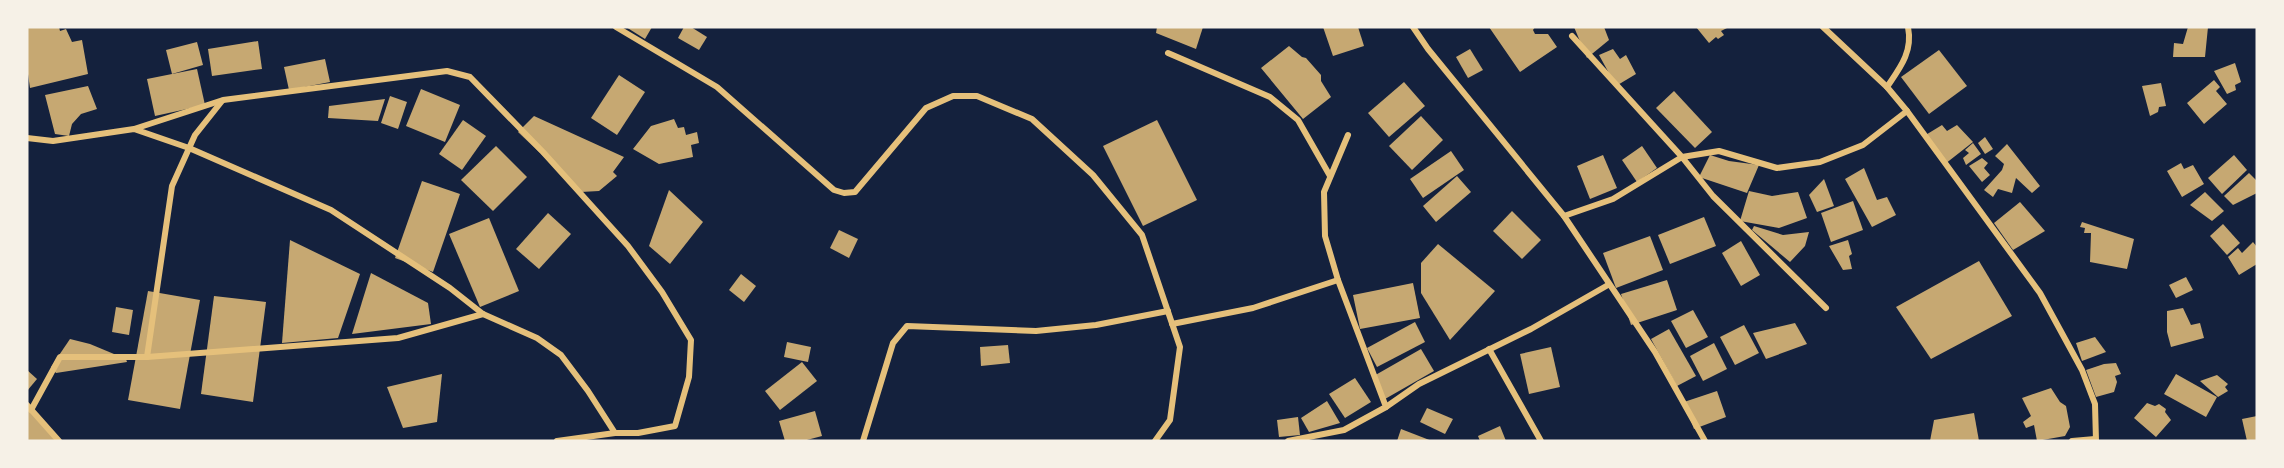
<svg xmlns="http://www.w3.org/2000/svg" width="2284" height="468" font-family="'Fira Sans',sans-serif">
  <rect width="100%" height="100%" fill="#14213d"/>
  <!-- building -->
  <g fill="#c6a872">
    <path d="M27,27H59L60,31L66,29L72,42L82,40L88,74L30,88L27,67Z"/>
    <path d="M626,27H652L645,39Z"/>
    <path d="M684,27H691L707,37L699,50L678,38Z"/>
    <path d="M1157,27H1203L1196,49L1156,33Z"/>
    <path d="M1323,27H1358L1364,46L1333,56Z"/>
    <path d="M1489,27H1535L1533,30L1535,34H1548L1557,47L1520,72Z"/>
    <path d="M1574,27H1604L1609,40L1587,58Z"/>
    <path d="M1696,27H1729L1721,31L1724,35L1718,39L1716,37L1709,43Z"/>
    <path d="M2188,27H2208L2205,57H2173L2174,43L2183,44Z"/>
    <path d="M258,41L262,69L212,76L208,49Z"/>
    <path d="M197,42L203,65L172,74L166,50Z"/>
    <path d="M1289,46L1302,57L1306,58L1321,75V81L1331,97L1303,119L1261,68Z"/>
    <path d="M1470,49L1483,70L1468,78L1456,57Z"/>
    <path d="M1613,49L1620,59L1626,55L1636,74L1616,86L1599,55Z"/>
    <path d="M1939,50L1967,86L1929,114L1901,77Z"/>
    <path d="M325,59L330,82L289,90L284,67Z"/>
    <path d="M2235,63L2241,82L2235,85L2236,90L2227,94L2214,71Z"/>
    <path d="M197,69L205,105L155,116L147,79Z"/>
    <path d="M619,75L645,92L617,135L591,118Z"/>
    <path d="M2214,80L2220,87L2216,91L2227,104L2204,124L2187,103Z"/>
    <path d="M1404,82L1425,106L1389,137L1368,113Z"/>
    <path d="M2161,83L2166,106L2159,107L2158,112L2150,116L2142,86Z"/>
    <path d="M88,86L97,109L81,114L72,124L69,136L55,134L45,95Z"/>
    <path d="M421,89L460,105L445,142L406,126Z"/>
    <path d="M1674,91L1712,132L1695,148L1656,108Z"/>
    <path d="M390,96L407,102L398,129L381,123Z"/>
    <path d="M385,99L378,121L328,118L329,106Z"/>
    <path d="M534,116L624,157L613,172L617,176L599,191L581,192L518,132Z"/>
    <path d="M1421,116L1443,140L1412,170L1389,146Z"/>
    <path d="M674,119L678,128L684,127L686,135L697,132L699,143L691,145L693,157L659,164L633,149L651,126Z"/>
    <path d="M463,120L486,136L462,170L439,154Z"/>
    <path d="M1157,120L1197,200L1143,226L1103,146Z"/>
    <path d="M1942,125L1947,131L1957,125L1973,142L1945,164L1924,136Z"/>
    <path d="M1985,137L1993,149L1985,154L1978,143Z"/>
    <path d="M1973,143L1981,154L1966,165L1963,158L1969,153L1965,150Z"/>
    <path d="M2007,144L2040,186L2032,193L2016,178L2012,193L1998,189L1993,197L1984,190L2002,170L2004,164L1995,156Z"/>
    <path d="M496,146L527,177L493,211L461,180Z"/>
    <path d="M1642,146L1657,168L1637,182L1622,160Z"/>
    <path d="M1451,151L1464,170L1423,198L1410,179Z"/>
    <path d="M1603,155L1617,188L1590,199L1577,166Z"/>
    <path d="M1710,155L1729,161L1759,165L1747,193L1699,177Z"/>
    <path d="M2234,155L2247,170L2222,194L2208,178Z"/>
    <path d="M1982,158L1988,163L1984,168L1990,175L1982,182L1969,166Z"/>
    <path d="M2181,163L2184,169L2193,165L2204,184L2182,197L2167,171Z"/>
    <path d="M1864,168L1877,200L1887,197L1896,215L1872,227L1845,179Z"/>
    <path d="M2249,173L2257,181V193L2233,205L2224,196Z"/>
    <path d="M1457,176L1471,192L1436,222L1423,206Z"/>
    <path d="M1824,179L1834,206L1817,212L1809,195Z"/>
    <path d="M422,181L460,194L433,272L395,258Z"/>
    <path d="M669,190L703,222L670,264L649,246Z"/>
    <path d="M1749,191L1772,196L1798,192L1807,218L1779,228L1740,221Z"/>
    <path d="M2205,192L2224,211L2212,221L2190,205Z"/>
    <path d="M1853,201L1863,230L1831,242L1821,213Z"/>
    <path d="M2020,202L2045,231L2013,250L1994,223Z"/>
    <path d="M1512,211L1541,240L1522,259L1493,231Z"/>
    <path d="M548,213L571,234L539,269L516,249Z"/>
    <path d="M1704,217L1716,246L1670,264L1658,235Z"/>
    <path d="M489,218L519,291L480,307L449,234Z"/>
    <path d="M2082,222L2134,239L2127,269L2090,262L2091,233H2084L2085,228L2080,227Z"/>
    <path d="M2223,224L2240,243L2227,255L2210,236Z"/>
    <path d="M1754,226L1783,235L1809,232L1805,246L1790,262L1752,230Z"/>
    <path d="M839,230L858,239L849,258L830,248Z"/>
    <path d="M1650,236L1663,270L1616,288L1603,253Z"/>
    <path d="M290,240L360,274L338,338L282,343Z"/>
    <path d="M1848,240L1852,254L1849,256L1852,269L1843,270L1829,246Z"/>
    <path d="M1741,241L1760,275L1741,286L1722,253Z"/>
    <path d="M2253,242L2257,247V264L2239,275L2228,257L2238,248L2242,253Z"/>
    <path d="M1438,244L1495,291L1450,340L1421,293V263Z"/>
    <path d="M1979,261L2012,316L1931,359L1896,307Z"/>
    <path d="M371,273L428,303L431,324L352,334Z"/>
    <path d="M741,274L756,286L744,302L729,290Z"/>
    <path d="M2186,277L2193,290L2176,298L2169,285Z"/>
    <path d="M1667,280L1677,310L1631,325L1621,294Z"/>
    <path d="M1413,283L1420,318L1360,329L1353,295Z"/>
    <path d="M148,291L200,300L180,409L128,400Z"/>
    <path d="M214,296L266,302L253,402L201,394Z"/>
    <path d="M116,307L133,310L129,335L112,332Z"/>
    <path d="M2183,308L2191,325L2200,323L2204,338L2171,347L2167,332V311Z"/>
    <path d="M1693,310L1708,337L1686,348L1671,321Z"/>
    <path d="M1415,322L1425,342L1377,367L1367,348Z"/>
    <path d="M1795,323L1807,344L1766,359L1753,333Z"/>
    <path d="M1744,325L1759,353L1735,365L1720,337Z"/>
    <path d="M1669,329L1696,376L1677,386L1651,339Z"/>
    <path d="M2095,337L2106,352L2082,361L2076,343Z"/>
    <path d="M70,339L90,344L126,359L127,362L56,373L51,367Z"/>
    <path d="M787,342L811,347L808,362L784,357Z"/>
    <path d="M1714,343L1727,369L1703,381L1690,356Z"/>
    <path d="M1008,345L1010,363L981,366L980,347Z"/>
    <path d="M1551,347L1560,387L1529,394L1520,354Z"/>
    <path d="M1421,349L1434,371L1385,399L1372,377Z"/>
    <path d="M802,362L817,381L780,410L765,391Z"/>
    <path d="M2116,363L2121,374L2115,376L2117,382L2114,392L2096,397L2086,370L2104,364Z"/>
    <path d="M27,370L37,379L27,391Z"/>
    <path d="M442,374L437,422L403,428L387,387Z"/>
    <path d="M2176,374L2217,397L2206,417L2164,394Z"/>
    <path d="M2217,375L2228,384L2225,387L2228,391L2218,397L2200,381Z"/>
    <path d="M1355,378L1371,402L1345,418L1329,394Z"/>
    <path d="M2051,388L2060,402L2066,406L2070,427L2065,436L2037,441L2034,425L2026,428L2023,422L2031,416L2022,398Z"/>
    <path d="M1717,391L1726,417L1694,429L1684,402Z"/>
    <path d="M1327,401L1340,423L1309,432L1301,418Z"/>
    <path d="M2147,403L2155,406L2159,404L2166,409L2165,412L2171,420L2156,437L2134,418Z"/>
    <path d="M27,405L59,441H27Z"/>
    <path d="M1427,408L1453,419L1445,434L1420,422Z"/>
    <path d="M815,411L822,436L803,441H785L779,421Z"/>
    <path d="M1974,413L1979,441H1930L1934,420Z"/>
    <path d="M2257,416V441H2247L2242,419Z"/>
    <path d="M1298,417L1300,435L1279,437L1277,420Z"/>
    <path d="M1500,426L1506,441H1480L1478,436Z"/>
    <path d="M1401,429L1432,441H1397Z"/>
  </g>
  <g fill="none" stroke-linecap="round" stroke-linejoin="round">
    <!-- minor -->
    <g stroke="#e5c07b" stroke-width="6">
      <path d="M616,27L717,87L834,190L844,193L855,192L926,108L953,96H977L1032,119L1093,175L1142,235L1180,347L1170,420L1155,441"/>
      <path d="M1413,27L1428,49L1564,216L1655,352L1705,441"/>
      <path d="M1823,27L1887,87L1907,111"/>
      <path d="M1572,36L1682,157L1719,151L1777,168L1820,162L1863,145L1907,111L2040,293L2082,370L2095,404L2096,441"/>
      <path d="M1168,53L1270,97L1298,120L1330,176"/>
      <path d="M1887,87C1900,68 1913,52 1908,27"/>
      <path d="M27,138L53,141L134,129L223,100L447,71L470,77L543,152L628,246L662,292L691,340L689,377L675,426L638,433H615L588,391L561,355L537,338L483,314L450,288L331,210L189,148L134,129"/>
      <path d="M1564,216L1613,199L1682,157L1713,196L1826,308"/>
      <path d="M1338,280L1325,236L1324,192L1348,135"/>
      <path d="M1172,324L1253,308L1338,280L1386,407L1344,430L1288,441"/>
      <path d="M1489,349L1541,441"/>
      <path d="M147,357L172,186L195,135L222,101"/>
      <path d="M27,405L59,441"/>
      <path d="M1386,407L1419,384L1531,329L1608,285"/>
      <path d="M31,410L60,357H147L398,338L483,314"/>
      <path d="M557,441L615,433"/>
      <path d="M863,441L893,343L907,326L1036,331L1096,325L1168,311"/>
      <path d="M2072,441L2095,439"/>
    </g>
  </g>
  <!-- border -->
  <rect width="2284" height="468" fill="none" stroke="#f6f1e7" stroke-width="57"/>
</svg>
